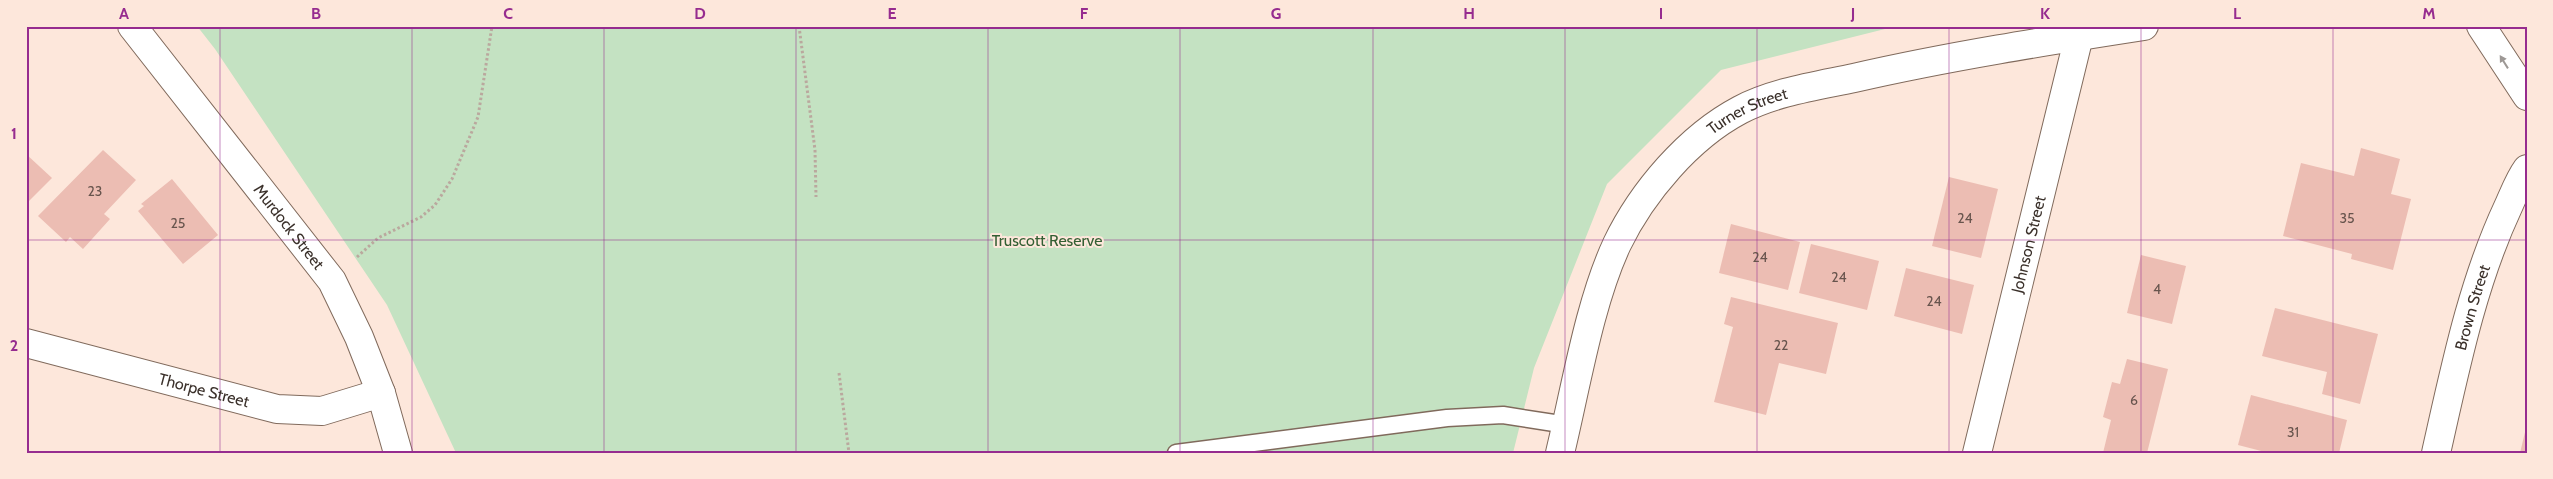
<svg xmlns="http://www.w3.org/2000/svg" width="2553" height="479" font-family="Cabin,sans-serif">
  <rect width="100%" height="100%" fill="#fde7db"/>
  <!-- green -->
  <path fill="#c4e2c2" d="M197,26H1897L1721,70L1607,184L1534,368L1513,453H456L387,305L215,49Z"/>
  <!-- building -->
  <g fill="#ecbdb3">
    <path d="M2361,148L2400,159L2391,194L2411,199L2393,270L2351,259L2352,254L2283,236L2301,163L2354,176Z"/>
    <path d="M103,150L136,180L104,214L110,219L83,249L70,237L66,242L38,216Z"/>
    <path d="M26,154L52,178L26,204Z"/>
    <path d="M1949,177L1998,189L1981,258L1932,246Z"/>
    <path d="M172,179L218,235L183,264L138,211L144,206L141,204Z"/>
    <path d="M1731,224L1800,242L1788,290L1719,273Z"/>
    <path d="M1811,244L1879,261L1867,310L1799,293Z"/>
    <path d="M2141,255L2186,266L2172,324L2127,313Z"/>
    <path d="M1906,268L1974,285L1962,334L1894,316Z"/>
    <path d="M1731,297L1838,323L1826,374L1779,363L1766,415L1714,402L1733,327L1724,324Z"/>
    <path d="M2275,308L2378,334L2360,404L2322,394L2327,372L2262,356Z"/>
    <path d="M2127,359L2168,369L2147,453H2103L2111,420L2103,417L2112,382L2120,384Z"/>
    <path d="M2251,395L2347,420L2339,453H2269L2238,445Z"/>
    <path d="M2526,428L2527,453H2520Z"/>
  </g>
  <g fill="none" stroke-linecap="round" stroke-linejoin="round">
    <!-- lane casing -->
    <g stroke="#806a5c" stroke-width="19">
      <path id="lane" d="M1176,453L1447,418L1503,415L1567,425"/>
    </g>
    <!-- street casing -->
    <g stroke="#806a5c" stroke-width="30">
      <g id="street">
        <path id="s1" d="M132,26L332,281L359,337L381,393L398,453"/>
        <path id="s2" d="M26,343L277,409L322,411L381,393"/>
        <path id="s3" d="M1560,453C1576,387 1589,304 1617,244C1642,192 1689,137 1740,110C1774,92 1816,86 1854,78C1950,56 2047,41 2144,26"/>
        <path id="s4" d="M1977,453L2079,36"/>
        <path id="s5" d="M2436,453C2455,369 2472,284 2508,207C2514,194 2519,180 2527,169"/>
      </g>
    </g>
    <!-- secondary casing -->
    <g stroke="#806a5c" stroke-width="30">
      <path id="secondary" d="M2481,26L2527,96"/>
    </g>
    <!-- path -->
    <g stroke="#baa89e" stroke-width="3" stroke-dasharray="2.5 2.5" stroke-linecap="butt">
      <path d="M799,26L815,150L816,197"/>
      <path d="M357,257L378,238L421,217L435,205L452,179L478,117L492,26"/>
      <path d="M839,373L849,453"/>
    </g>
    <!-- lane -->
    <use href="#lane" stroke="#fff" stroke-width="16"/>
    <!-- street -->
    <use href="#street" stroke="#fff" stroke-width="28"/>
    <!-- secondary -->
    <use href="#secondary" stroke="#fff" stroke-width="28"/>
  </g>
  <!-- one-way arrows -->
  <defs><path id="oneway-solid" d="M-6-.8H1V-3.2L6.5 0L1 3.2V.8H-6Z" transform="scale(1.25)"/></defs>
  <use fill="#9d9895" href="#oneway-solid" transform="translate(2504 62) rotate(-122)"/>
  <!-- grid -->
  <path fill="none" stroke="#962c8f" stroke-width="1" stroke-opacity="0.55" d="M220,26V453M412,26V453M604,26V453M796,26V453M988,26V453M1180,26V453M1373,26V453M1565,26V453M1757,26V453M1949,26V453M2141,26V453M2333,26V453M26,240H2527"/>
  <g text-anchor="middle" stroke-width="4" stroke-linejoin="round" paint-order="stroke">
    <!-- number labels -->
    <g font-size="14" fill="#67544d">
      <text x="95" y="196">23</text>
      <text x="1965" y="223">24</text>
      <text x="2347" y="223">35</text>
      <text x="178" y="228">25</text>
      <text x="1760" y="262">24</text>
      <text x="1839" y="282">24</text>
      <text x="2157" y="294">4</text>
      <text x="1934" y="306">24</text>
      <text x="1781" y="350">22</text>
      <text x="2134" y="405">6</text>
      <text x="2293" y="437">31</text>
    </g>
    <!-- street labels -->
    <g font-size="16" fill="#3b312b" stroke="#fde7db">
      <text dy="6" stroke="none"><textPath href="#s3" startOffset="408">Turner Street</textPath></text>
      <text dy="6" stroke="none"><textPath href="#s1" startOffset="255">Murdock Street</textPath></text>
      <text dy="6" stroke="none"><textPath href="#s4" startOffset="215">Johnson Street</textPath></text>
      <text dy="6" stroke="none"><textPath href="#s5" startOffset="150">Brown Street</textPath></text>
      <text dy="6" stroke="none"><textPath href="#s2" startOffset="184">Thorpe Street</textPath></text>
    </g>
    <!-- park labels -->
    <g font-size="16" fill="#335f33" stroke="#fde7db">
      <text x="1047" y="246">Truscott Reserve</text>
    </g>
  </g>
  <!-- border -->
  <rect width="2553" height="479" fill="none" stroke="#fde7db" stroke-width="55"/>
  <rect x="28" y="28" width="2498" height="424" fill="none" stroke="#962c8f" stroke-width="2"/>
  <g font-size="16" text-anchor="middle" font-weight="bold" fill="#962c8f">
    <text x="124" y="19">A</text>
    <text x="316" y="19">B</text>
    <text x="508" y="19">C</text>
    <text x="700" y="19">D</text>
    <text x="892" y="19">E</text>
    <text x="1084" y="19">F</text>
    <text x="1276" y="19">G</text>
    <text x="1469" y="19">H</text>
    <text x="1661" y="19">I</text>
    <text x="1853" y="19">J</text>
    <text x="2045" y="19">K</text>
    <text x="2237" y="19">L</text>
    <text x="2429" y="19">M</text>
    <text x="14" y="139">1</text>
    <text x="14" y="351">2</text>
  </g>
</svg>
